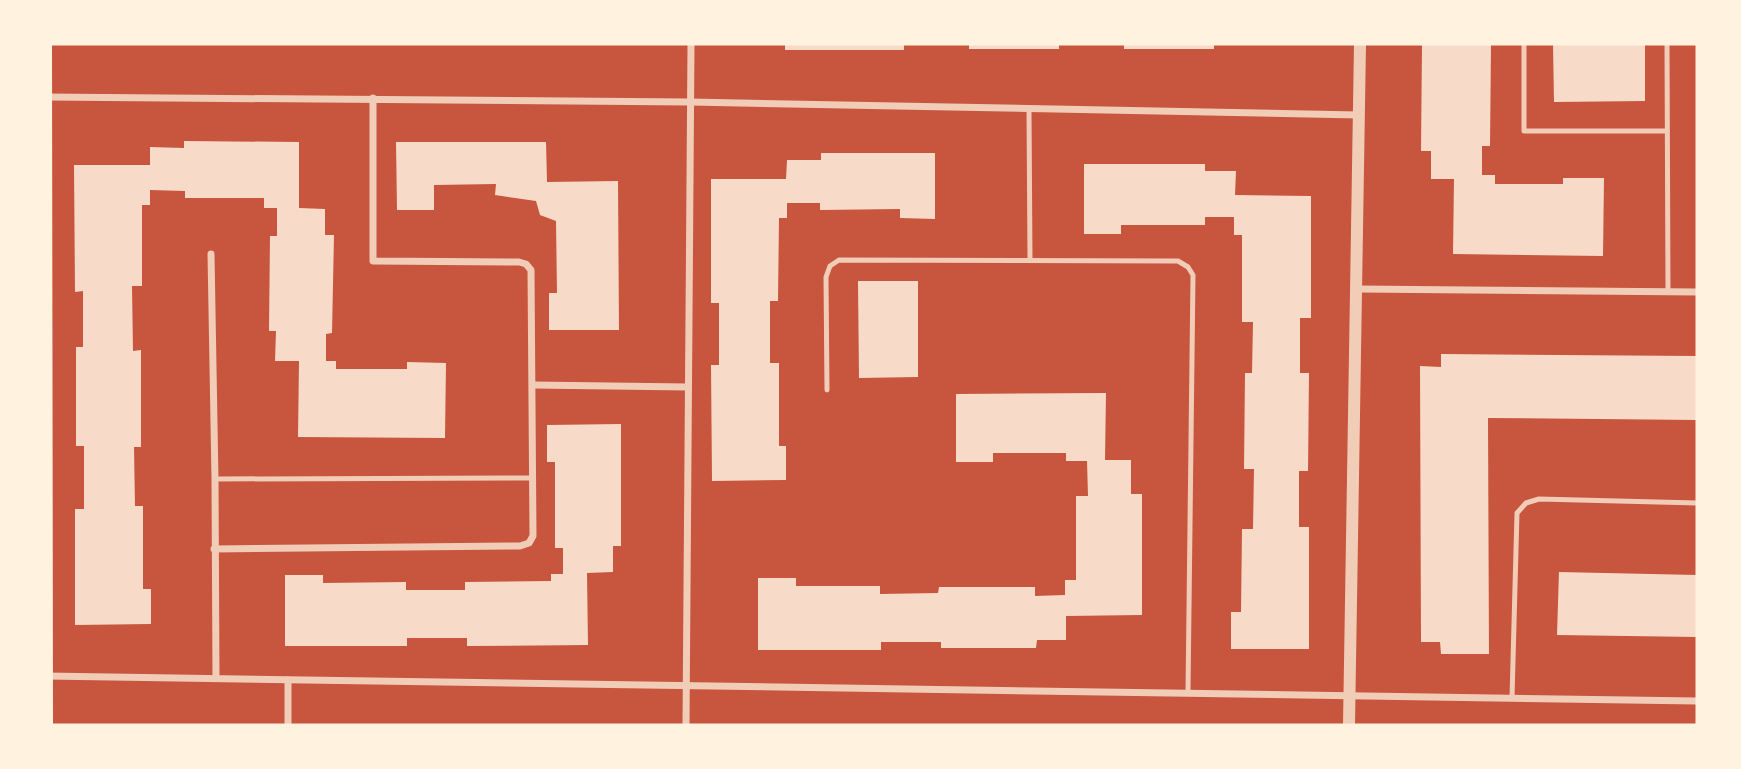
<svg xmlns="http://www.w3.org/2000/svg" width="1741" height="769" font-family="Raleway,sans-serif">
  <rect width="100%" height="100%" fill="#c8553d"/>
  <!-- building -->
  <g fill="#f7dbc8">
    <rect x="785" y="44" width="119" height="6"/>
    <rect x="969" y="44" width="90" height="5"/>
    <rect x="1124" y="44" width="90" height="5"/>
    <path d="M1491,44L1490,146H1482V175H1495V184H1563V178H1604L1603,256L1453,254L1454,179H1431V151H1421L1422,45Z"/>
    <path d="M1553,44H1645V101L1554,102Z"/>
    <path d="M184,141L299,142V208L325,209V235H334L332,333L326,334V361H336V369H407V362L446,363L445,438L298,437L299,361H275L276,331H269L270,236H277V208H264V198H185V191L150,190V205H142V286H132L133,351L141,350V447H134L135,506H143V589H151V624L75,625V509H84V446H76V347H83V291L75,292L74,165H150V147L184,148Z"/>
    <path d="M396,142H546L547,182L618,181L619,330H549V293H557L556,221L540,215L536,201L495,195L496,184L434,185V210H397Z"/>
    <path d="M821,153H935V219L900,218V209L820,210V203H787V218H779L778,301H770V363H779V446H786V480L712,481L711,365H719V303H711V179H786L787,160H821Z"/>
    <path d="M1084,164H1205V171H1236L1235,195L1311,196V318H1300V373H1309L1308,471H1299V527H1309V649H1231V612H1241L1242,529H1253L1254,469H1244L1245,373H1252L1253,322H1242V235H1234V217H1205V225H1121V234H1084Z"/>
    <path d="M858,281H918V377L859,378Z"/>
    <path d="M1441,354L1697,356V420L1488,418L1489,654H1441L1440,642H1421L1420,366L1441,367Z"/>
    <path d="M1106,393L1105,460H1131V494H1142V615L1066,616V640H1037L1036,648H941V642H881V650H758V578H796V586H880V594L938,593L939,587H1035V596L1065,595V580H1076V496H1088L1087,461H1066V453H993V462H956V394Z"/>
    <path d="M621,424V546H613V572L587,573L588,645L467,646V638H407V646H285V575H323V583L406,582V590H465V582L551,581V574H563V548H555V462H547V425Z"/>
    <path d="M1559,572L1697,575V637L1557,635Z"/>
  </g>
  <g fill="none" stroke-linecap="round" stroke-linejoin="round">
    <!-- service -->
    <g stroke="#f1ccb7" stroke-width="5">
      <path d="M1524,44V131H1667"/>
      <path d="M1667,44L1668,292"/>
      <path d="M1029,110L1030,260"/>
      <path d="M827,390L826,277L830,266L839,260L1178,261L1188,267L1193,275L1188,692"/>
      <path d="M215,479L533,478"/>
      <path d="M1512,698L1517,513L1526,503L1539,499L1697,503"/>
    </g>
    <!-- minor -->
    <g stroke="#f1ccb7" stroke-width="7">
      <path d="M45,97L690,102L1359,115"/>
      <path d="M211,254L215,479L216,678"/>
      <path d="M1358,289L1697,292"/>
      <path d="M533,385L688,387"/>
      <path d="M214,549L520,546L529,543L533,536L531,270L526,264L519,262L373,261V98"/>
      <path d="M46,676L1697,701"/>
      <path d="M288,725V680"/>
      <path d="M686,725L691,44"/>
    </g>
    <!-- tertiary -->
    <path stroke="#f1ccb7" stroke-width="12" d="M1349,725L1360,44"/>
    <!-- secondary -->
    <path stroke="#fff3e0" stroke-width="14" d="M45,44L46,725"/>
  </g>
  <!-- border -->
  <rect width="1741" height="769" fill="none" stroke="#fff3e0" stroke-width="91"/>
</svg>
